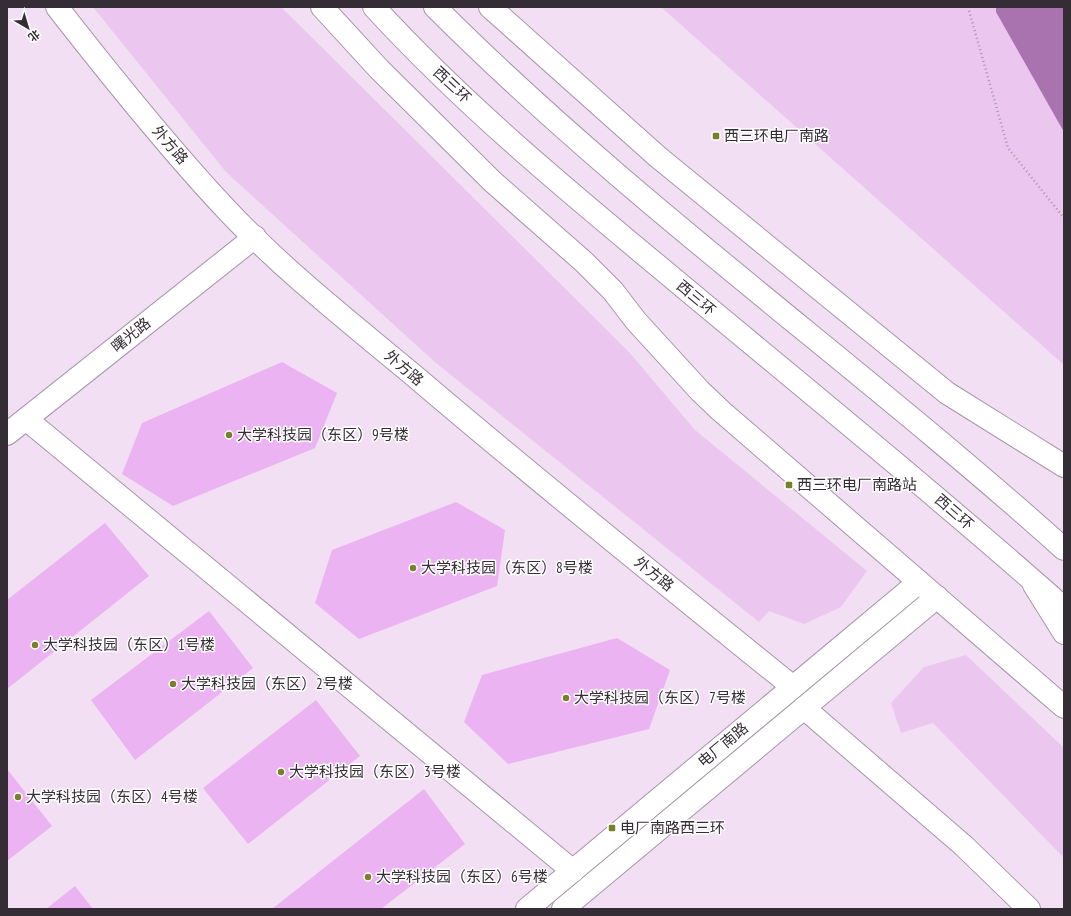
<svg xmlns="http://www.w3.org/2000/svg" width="1071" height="916" font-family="'PT Sans Narrow','Noto Sans SC',sans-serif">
  <rect width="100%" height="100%" fill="#f2dff4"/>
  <!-- green -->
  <g fill="#ebc6ef">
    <path d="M93,7H281L629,352L695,430L867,571L841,607L804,624L769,611L759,622L436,363L226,172Z"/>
    <path d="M661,7H1064V365Z"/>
    <path d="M966,655L1064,748V858L933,723L901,733L891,703L924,667Z"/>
  </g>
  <!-- water -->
  <path fill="#a873ae" d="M996,7H1064V132L996,12Z"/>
  <!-- building -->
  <g fill="#ebb3f1">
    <path d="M282,362L337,393L315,448L173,506L122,474L142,423Z"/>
    <path d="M456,502L505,530L497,586L359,639L315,603L332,550Z"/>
    <path d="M105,523L149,576L7,689V600Z"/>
    <path d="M209,611L253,668L135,760L91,700Z"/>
    <path d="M617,638L670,670L649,729L508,764L464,722L482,675Z"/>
    <path d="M316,700L360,756L248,844L203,788Z"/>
    <path d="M7,769L52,826L7,861Z"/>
    <path d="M424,789L465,844L381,909H272Z"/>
    <path d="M75,886L93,909H46Z"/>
  </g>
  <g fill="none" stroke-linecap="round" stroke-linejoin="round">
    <!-- minor casing -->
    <g stroke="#a695a8" stroke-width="24">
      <g id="minor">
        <path d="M26,419L573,871"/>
        <path d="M804,708L964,846L1029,909"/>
      </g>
    </g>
    <!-- tertiary casing -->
    <g stroke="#a695a8" stroke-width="24">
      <g id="tertiary">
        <path d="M57,7C110,75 166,145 225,208C284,271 352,324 418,379C541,484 667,585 793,687"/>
        <path d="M7,434L255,237"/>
        <path d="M527,909L919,582"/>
        <path d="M563,909L937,597"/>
      </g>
    </g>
    <!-- secondary casing -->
    <g stroke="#a695a8" stroke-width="24">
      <g id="secondary">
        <path d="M322,7L379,69L493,182L584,262L613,291L636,321L700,391L721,411L1064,707"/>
        <path d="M490,7L658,157L947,393L1064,466"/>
      </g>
    </g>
    <!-- primary casing -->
    <g stroke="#a695a8" stroke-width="24">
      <path id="primary" d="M1034,585L1064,633"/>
    </g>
    <!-- trunk casing -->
    <g stroke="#a695a8" stroke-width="24">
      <g id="trunk">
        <path d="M374,7C462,103 563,187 663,270C797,382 933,492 1064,608"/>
        <path d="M435,7C631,203 858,364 1064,549"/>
      </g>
    </g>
    <!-- path -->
    <path stroke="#a596a6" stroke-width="2.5" stroke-dasharray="1 3" stroke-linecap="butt" d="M968,7L1008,148L1064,218"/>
    <!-- minor -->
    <use href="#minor" stroke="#fff" stroke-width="22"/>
    <!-- tertiary -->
    <use href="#tertiary" stroke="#fff" stroke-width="22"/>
    <!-- secondary -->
    <use href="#secondary" stroke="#fff" stroke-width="22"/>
    <!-- primary -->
    <use href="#primary" stroke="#fff" stroke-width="22"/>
    <!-- trunk -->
    <use href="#trunk" stroke="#fff" stroke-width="22"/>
  </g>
  <!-- markers -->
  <g fill="#7a802a" stroke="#fff" stroke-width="1.5">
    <rect x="712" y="132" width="8" height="8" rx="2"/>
    <circle cx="229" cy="435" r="4"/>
    <rect x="785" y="481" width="8" height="8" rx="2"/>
    <circle cx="413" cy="568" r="4"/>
    <circle cx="35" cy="645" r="4"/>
    <circle cx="173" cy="684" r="4"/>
    <circle cx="566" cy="698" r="4"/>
    <circle cx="281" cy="772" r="4"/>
    <circle cx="18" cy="797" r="4"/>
    <rect x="608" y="824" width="8" height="8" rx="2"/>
    <circle cx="368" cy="877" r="4"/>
  </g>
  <g text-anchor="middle" stroke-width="3" stroke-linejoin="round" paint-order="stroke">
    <!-- street labels -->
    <g font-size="15" fill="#352d35" stroke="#fff">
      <text transform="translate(452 85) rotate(43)" y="5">西三环</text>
      <text transform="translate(170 145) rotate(49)" y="5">外方路</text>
      <text transform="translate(696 298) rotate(40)" y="5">西三环</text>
      <text transform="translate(131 335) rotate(-39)" y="5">曙光路</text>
      <text transform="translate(404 368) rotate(40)" y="5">外方路</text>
      <text transform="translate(954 512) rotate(41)" y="5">西三环</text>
      <text transform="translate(654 574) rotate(39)" y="5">外方路</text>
      <text transform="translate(723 745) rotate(-40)" y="5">电厂南路</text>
    </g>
    <!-- poi labels -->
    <g font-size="15" fill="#352d35" stroke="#fff" text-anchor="start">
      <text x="724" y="141">西三环电厂南路</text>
      <text x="237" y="440">大学科技园（东区）9号楼</text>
      <text x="797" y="490">西三环电厂南路站</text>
      <text x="421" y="573">大学科技园（东区）8号楼</text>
      <text x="43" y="650">大学科技园（东区）1号楼</text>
      <text x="181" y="689">大学科技园（东区）2号楼</text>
      <text x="574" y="703">大学科技园（东区）7号楼</text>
      <text x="289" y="777">大学科技园（东区）3号楼</text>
      <text x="26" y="802">大学科技园（东区）4号楼</text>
      <text x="620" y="833">电厂南路西三环</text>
      <text x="376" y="882">大学科技园（东区）6号楼</text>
    </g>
  </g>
  <!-- border -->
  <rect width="1071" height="916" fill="none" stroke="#352d35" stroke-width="16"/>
  <!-- north arrow -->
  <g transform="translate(28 28) rotate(142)" stroke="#ffffff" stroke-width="3" paint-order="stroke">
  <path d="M0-3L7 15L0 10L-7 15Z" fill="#352d35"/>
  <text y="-6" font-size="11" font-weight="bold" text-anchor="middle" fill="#352d35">北</text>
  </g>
</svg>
